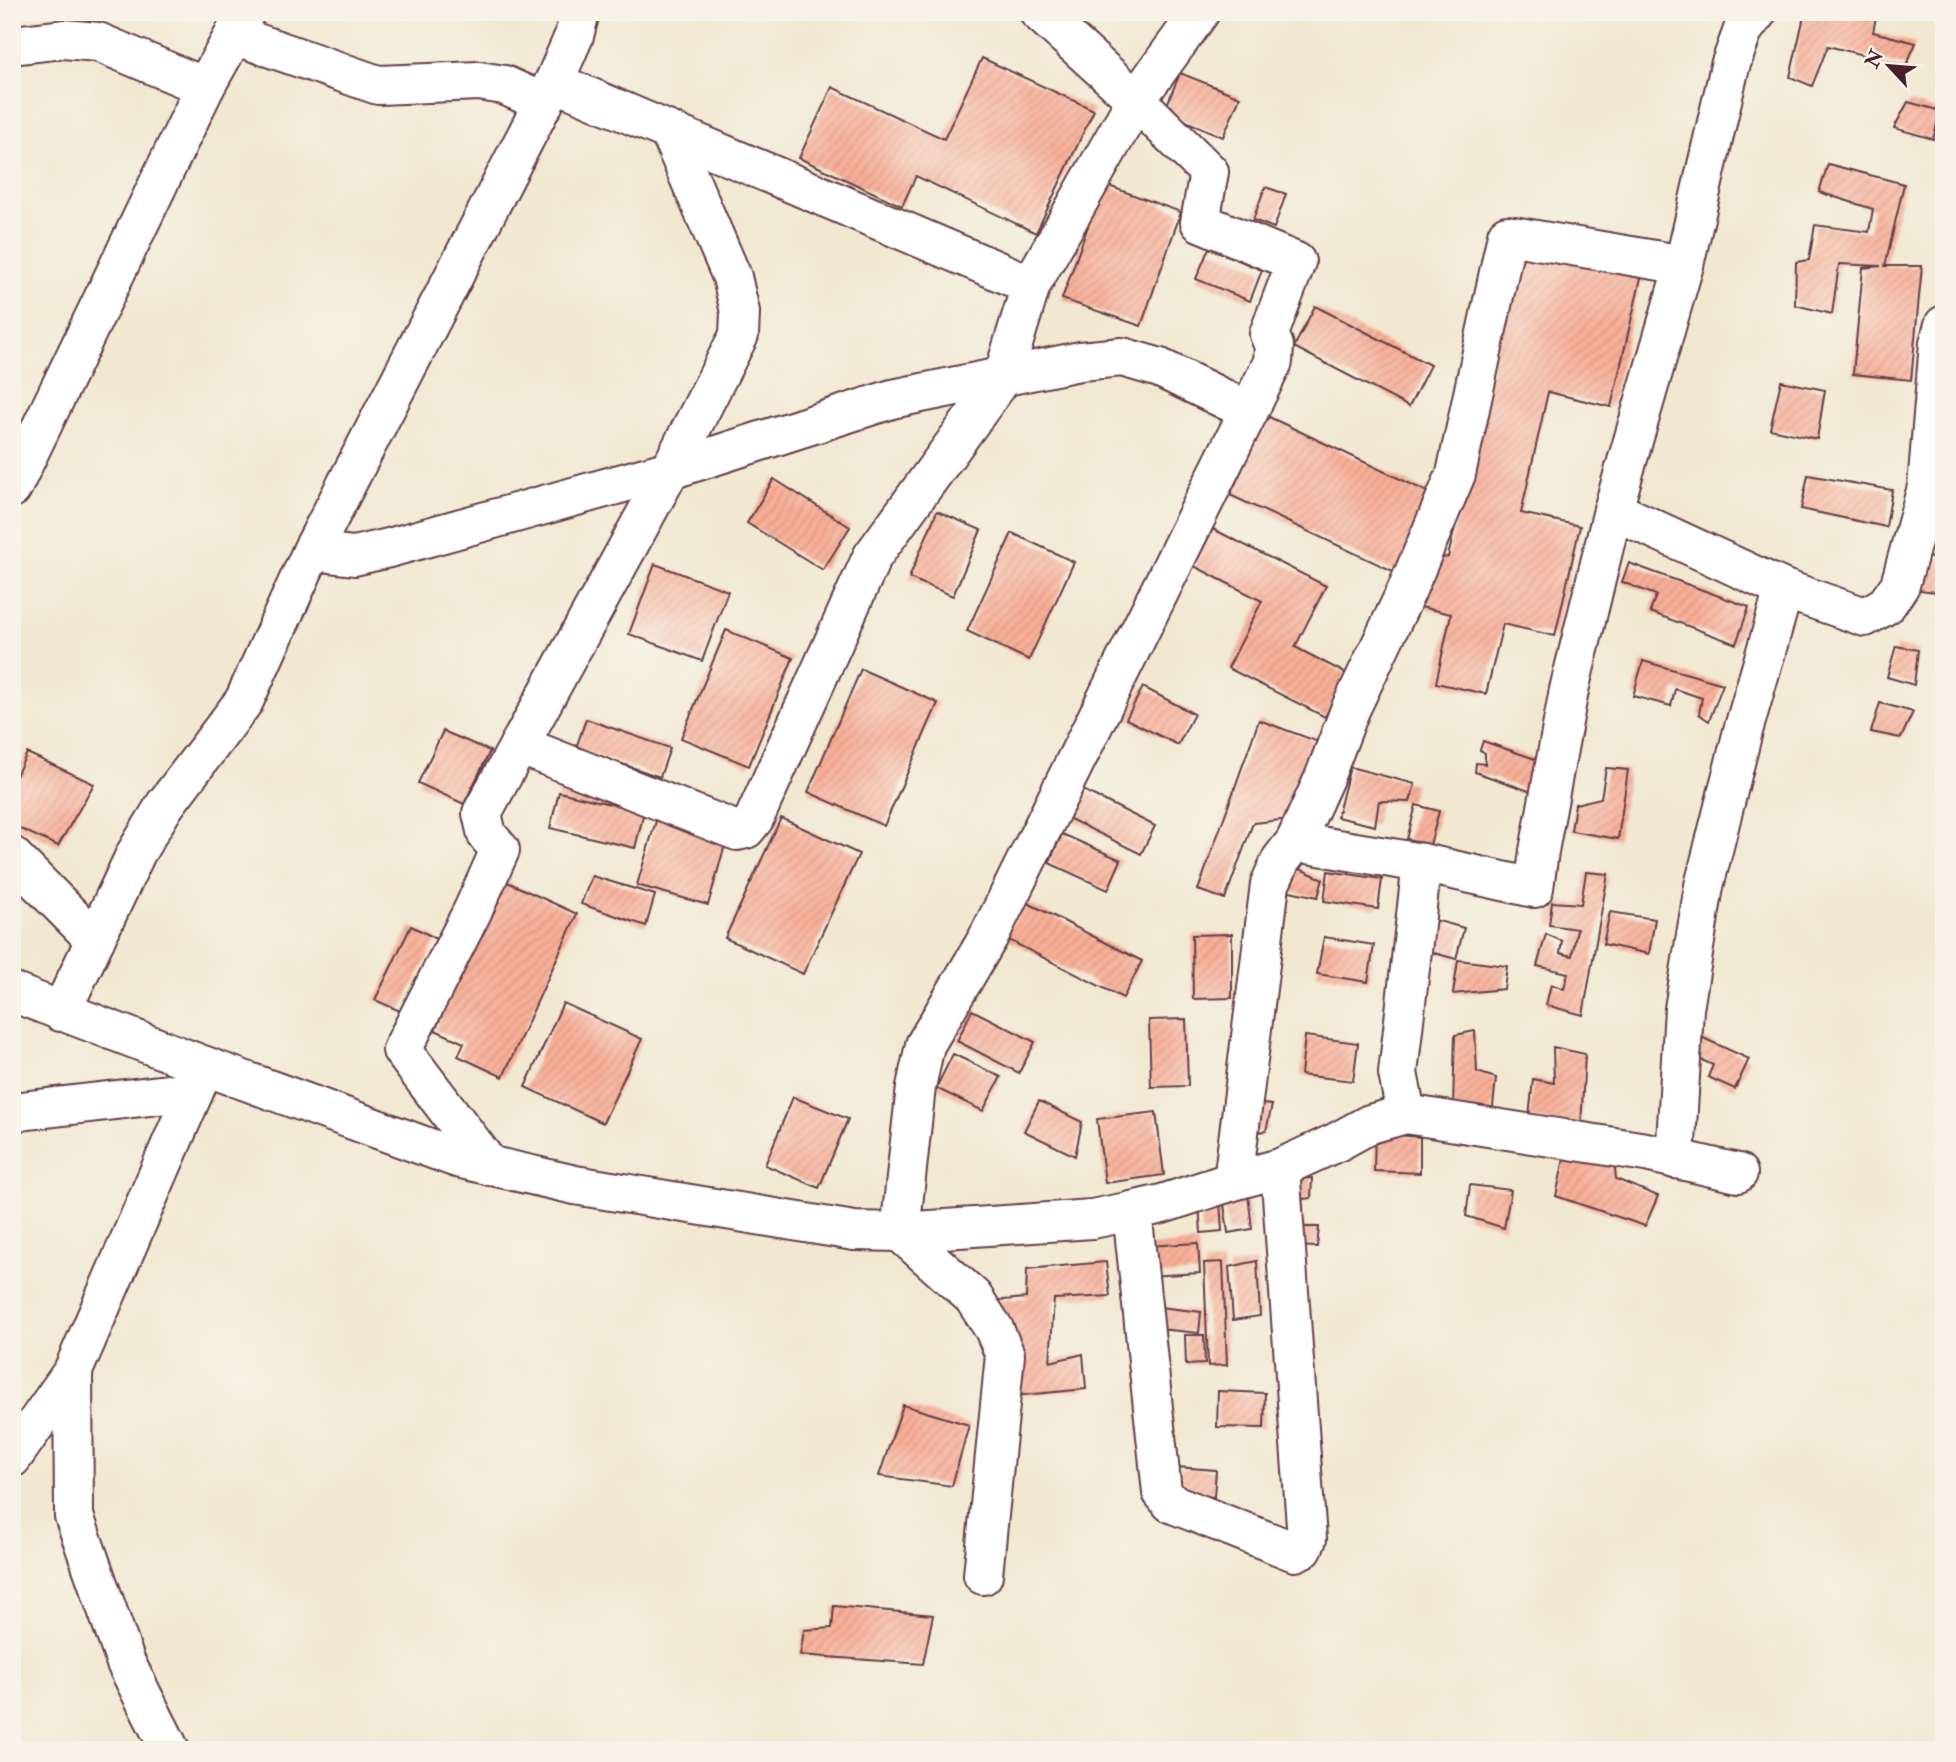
<svg xmlns="http://www.w3.org/2000/svg" width="1956" height="1762" font-family="'IM FELL Double Pica',serif">
  <defs>
    <pattern id="building-hatch" width="6" height="6" patternUnits="userSpaceOnUse" patternTransform="scale(1.75)"><rect width="6" height="6" fill="#f8af99"/><path d="M-1 1l2-2M0 6l6-6M5 7l2-2" fill="none" stroke="#d69684"/></pattern>
  </defs>
  <rect width="100%" height="100%" fill="#f7f3e8"/>
  <filter id="ink" filterUnits="userSpaceOnUse"><feTurbulence type="fractalNoise" baseFrequency=".0143" numOctaves="2"/><feDisplacementMap in="SourceGraphic" scale="14" xChannelSelector="R" yChannelSelector="G"/><feConvolveMatrix kernelMatrix="1 2 1 2 8 2 1 2 1" color-interpolation-filters="sRGB"/></filter>
  <filter id="wash" filterUnits="userSpaceOnUse"><feTurbulence type="fractalNoise" baseFrequency=".00686" numOctaves="4" result="noise"/><feDisplacementMap in="SourceGraphic" scale="28" xChannelSelector="R" yChannelSelector="G"/><feGaussianBlur stdDeviation="1.57" result="paint"/><feColorMatrix in="noise" values="0 0 0 0 0 0 0 0 0 0 0 0 0 0 0 0 0 1.4 0 .05"/><feComposite in="paint" operator="in"/></filter>
  <g filter="url(#wash)">
    <rect width="100%" height="100%" fill="#f2e8d1"/>
    <g id="blocks">
      <!-- building -->
      <g fill="url(#building-hatch)">
        <path d="M1805,12H1877L1873,32L1916,43L1906,66L1828,46L1812,86L1790,77Z"/>
        <path d="M982,58L1094,110L1036,233L916,176L902,206L799,158L832,87L944,139Z"/>
        <path d="M1180,73L1240,97L1223,137L1164,112Z"/>
        <path d="M1908,102L1941,111L1933,139L1894,128Z"/>
        <path d="M1828,164L1904,184L1885,266H1922L1911,380L1853,374L1863,268L1881,266L1839,264L1832,314L1795,305L1796,262L1809,260L1815,225L1869,232L1873,209L1819,192Z"/>
        <path d="M1103,184L1181,212L1141,326L1062,299Z"/>
        <path d="M1265,187L1286,194L1274,228L1253,220Z"/>
        <path d="M1209,248L1262,270L1250,301L1196,279Z"/>
        <path d="M1518,250L1641,278L1611,407L1548,392L1521,513L1580,526L1555,636L1503,624L1486,694L1436,683L1451,614L1416,606L1435,559L1448,557Z"/>
        <path d="M1315,306L1430,365L1409,407L1294,347Z"/>
        <path d="M1781,381L1825,390L1817,439L1770,429Z"/>
        <path d="M1267,416L1434,495L1397,573L1230,495Z"/>
        <path d="M1808,475L1892,490L1886,527L1801,509Z"/>
        <path d="M774,479L850,527L823,570L747,523Z"/>
        <path d="M937,511L981,530L953,596L909,578Z"/>
        <path d="M1213,529L1326,586L1295,647L1347,674L1325,717L1228,668L1262,601L1194,566Z"/>
        <path d="M1012,533L1074,562L1029,660L967,631Z"/>
        <path d="M1915,556L1944,559V593L1910,589Z"/>
        <path d="M1629,563L1749,607L1736,644L1650,612L1656,595L1622,582Z"/>
        <path d="M655,564L728,591L702,661L629,634Z"/>
        <path d="M726,630L793,658L749,766L681,738Z"/>
        <path d="M1896,646L1918,650L1914,685L1887,677Z"/>
        <path d="M1643,661L1723,684L1709,721L1699,714L1702,698L1675,689L1671,706L1633,696Z"/>
        <path d="M861,669L938,703L884,826L808,792Z"/>
        <path d="M1143,687L1194,714L1178,745L1126,719Z"/>
        <path d="M1880,703L1913,712L1901,738L1871,732Z"/>
        <path d="M586,719L670,748L660,777L576,748Z"/>
        <path d="M1259,720L1319,742L1291,819L1253,823L1225,899L1198,890Z"/>
        <path d="M443,731L490,751L464,804L418,783Z"/>
        <path d="M1483,741L1538,760L1532,792L1475,772L1476,763L1485,764V753L1480,750Z"/>
        <path d="M27,753L94,784L58,846L12,825V784Z"/>
        <path d="M1350,767L1415,784L1410,802L1379,801L1375,826L1337,817Z"/>
        <path d="M1606,768L1628,770L1618,839L1571,831L1575,804L1601,798Z"/>
        <path d="M1081,789L1155,826L1141,854L1068,818Z"/>
        <path d="M559,792L644,812L635,848L550,828Z"/>
        <path d="M1416,805L1439,811L1430,845L1407,839Z"/>
        <path d="M658,814L728,834L708,905L637,885Z"/>
        <path d="M781,818L859,854L803,974L725,938Z"/>
        <path d="M1062,834L1121,860L1108,890L1049,863Z"/>
        <path d="M1293,866L1323,879L1318,897L1285,890Z"/>
        <path d="M1328,871L1382,879L1378,909L1324,901Z"/>
        <path d="M1586,872L1608,874L1583,1015L1546,1005L1551,984L1564,989L1568,973L1537,966L1546,934L1562,941L1560,953L1572,956L1577,929L1549,925L1552,902L1581,904Z"/>
        <path d="M592,876L655,895L646,926L581,904Z"/>
        <path d="M503,880L577,914L503,1077L458,1056L464,1043L435,1030Z"/>
        <path d="M1024,901L1142,961L1123,998L1005,938Z"/>
        <path d="M1610,912L1655,919L1649,954L1603,944Z"/>
        <path d="M1431,919L1464,928L1456,959L1423,950Z"/>
        <path d="M411,926L437,939L400,1011L375,1000Z"/>
        <path d="M1232,934V998L1193,999L1192,935Z"/>
        <path d="M1324,937L1374,945L1368,982L1317,974Z"/>
        <path d="M1458,960L1507,966L1504,989L1453,994Z"/>
        <path d="M563,1003L642,1039L603,1123L525,1087Z"/>
        <path d="M972,1010L1035,1042L1019,1073L957,1041Z"/>
        <path d="M1186,1019L1188,1086L1151,1087L1149,1020Z"/>
        <path d="M1475,1031L1477,1072L1496,1078L1492,1116L1453,1107L1455,1035Z"/>
        <path d="M1305,1036L1358,1043L1353,1081L1301,1075Z"/>
        <path d="M1699,1036L1749,1059L1735,1089L1708,1077L1713,1065L1690,1055Z"/>
        <path d="M1553,1047L1585,1054L1581,1126L1529,1118L1533,1079L1554,1083Z"/>
        <path d="M953,1054L1001,1077L983,1111L936,1088Z"/>
        <path d="M793,1097L848,1119L819,1188L765,1165Z"/>
        <path d="M1039,1101L1082,1122L1075,1156L1024,1131Z"/>
        <path d="M1253,1103L1272,1105L1266,1131L1247,1133Z"/>
        <path d="M1156,1112L1164,1175L1105,1183L1097,1119Z"/>
        <path d="M1375,1133L1420,1137V1173L1374,1171Z"/>
        <path d="M1565,1154L1614,1159L1616,1179L1658,1196L1645,1226L1556,1196Z"/>
        <path d="M1312,1178L1311,1198L1302,1199V1227H1319L1317,1247L1290,1246L1286,1180Z"/>
        <path d="M1470,1185L1511,1190L1504,1228L1466,1216Z"/>
        <path d="M1248,1194L1252,1229L1228,1233L1223,1197Z"/>
        <path d="M1220,1201L1222,1231L1201,1233L1199,1203Z"/>
        <path d="M1198,1243L1200,1273L1147,1276L1146,1246Z"/>
        <path d="M1257,1261L1260,1316L1233,1320L1229,1267Z"/>
        <path d="M1106,1262L1110,1296L1054,1299L1050,1362L1083,1354L1086,1389L992,1398V1301L1026,1298L1027,1269Z"/>
        <path d="M1223,1262L1227,1365L1208,1366L1204,1263Z"/>
        <path d="M1151,1306L1201,1312L1199,1333L1149,1328Z"/>
        <path d="M1185,1335H1204L1205,1364L1186,1365Z"/>
        <path d="M1218,1391L1265,1393L1264,1428L1217,1427Z"/>
        <path d="M903,1405L969,1425L952,1486L879,1476Z"/>
        <path d="M1162,1466L1216,1470L1214,1497L1168,1494Z"/>
        <path d="M834,1606L933,1615L923,1664L800,1655L804,1630L832,1628Z"/>
      </g>
    </g>
  </g>
  <g filter="url(#ink)">
    <use href="#blocks" fill-opacity="0" stroke="#633d44" stroke-width="2"/>
    <g fill="none" stroke-linecap="round" stroke-linejoin="round">
      <!-- street casing -->
      <g stroke="#633d44" stroke-width="42">
        <g id="street">
          <path d="M234,35L378,85L479,81L504,85L544,103"/>
          <path d="M12,45L64,39L98,42L205,87"/>
          <path d="M554,82L1031,285"/>
          <path d="M12,488L205,87L234,35L245,12"/>
          <path d="M1613,510L1784,589L1865,617L1886,605L1900,585L1927,487L1939,343L1944,325"/>
          <path d="M312,551L354,556L389,548L670,470L892,399L1080,361L1122,357L1160,368L1249,411"/>
          <path d="M519,745L737,831L746,829L754,819L872,557L1003,377L1031,285L1136,100L1200,12"/>
          <path d="M1295,842L1422,863L1534,888L1539,851L1569,690L1613,510L1684,265L1730,66L1743,30L1757,12"/>
          <path d="M12,856L95,940"/>
          <path d="M12,992L205,1066L457,1158L575,1185L854,1231L900,1232L1092,1219L1132,1211L1162,1204L1233,1181L1280,1168L1337,1142L1370,1124L1406,1114L1646,1152L1738,1173"/>
          <path d="M61,1012L136,853L165,805L244,701L312,551L554,82L574,36L580,12"/>
          <path d="M12,1112L194,1091"/>
          <path d="M1406,1114L1398,1073L1422,863"/>
          <path d="M1675,1159L1684,1009L1704,886L1743,731L1784,589"/>
          <path d="M490,1166L402,1050L473,910L500,850L487,835L482,813L670,470L739,335L740,312L732,277L669,131"/>
          <path d="M1233,1181L1270,884L1281,860L1295,842L1324,778L1350,710L1406,592L1456,474L1507,235L1684,265"/>
          <path d="M1132,1211L1162,1492L1171,1503L1295,1552L1303,1548L1307,1539L1280,1168"/>
          <path d="M73,1371L74,1516L126,1663L170,1750"/>
          <path d="M12,1458L73,1371L205,1066"/>
          <path d="M983,1575L1005,1355L994,1329L973,1297L900,1232L916,1087L925,1045L989,936L1273,362L1274,346L1269,334L1296,262L1200,222L1209,172L1136,100L1039,12"/>
        </g>
      </g>
      <!-- street -->
      <use href="#street" stroke="#fff" stroke-width="38"/>
    </g>
  </g>
  <!-- margin -->
  <rect width="1956" height="1762" fill="none" stroke="#f7f3e8" stroke-width="42"/>
  <!-- north arrow -->
  <g transform="translate(1889 66) rotate(296)" stroke="#f7f3e8" stroke-width="5" paint-order="stroke">
  <path d="M0-5L12 26L0 18L-12 26Z" fill="#4a1f2b"/>
  <text y="-10" font-size="19" font-weight="bold" text-anchor="middle" fill="#4a1f2b">N</text>
  </g>
</svg>
